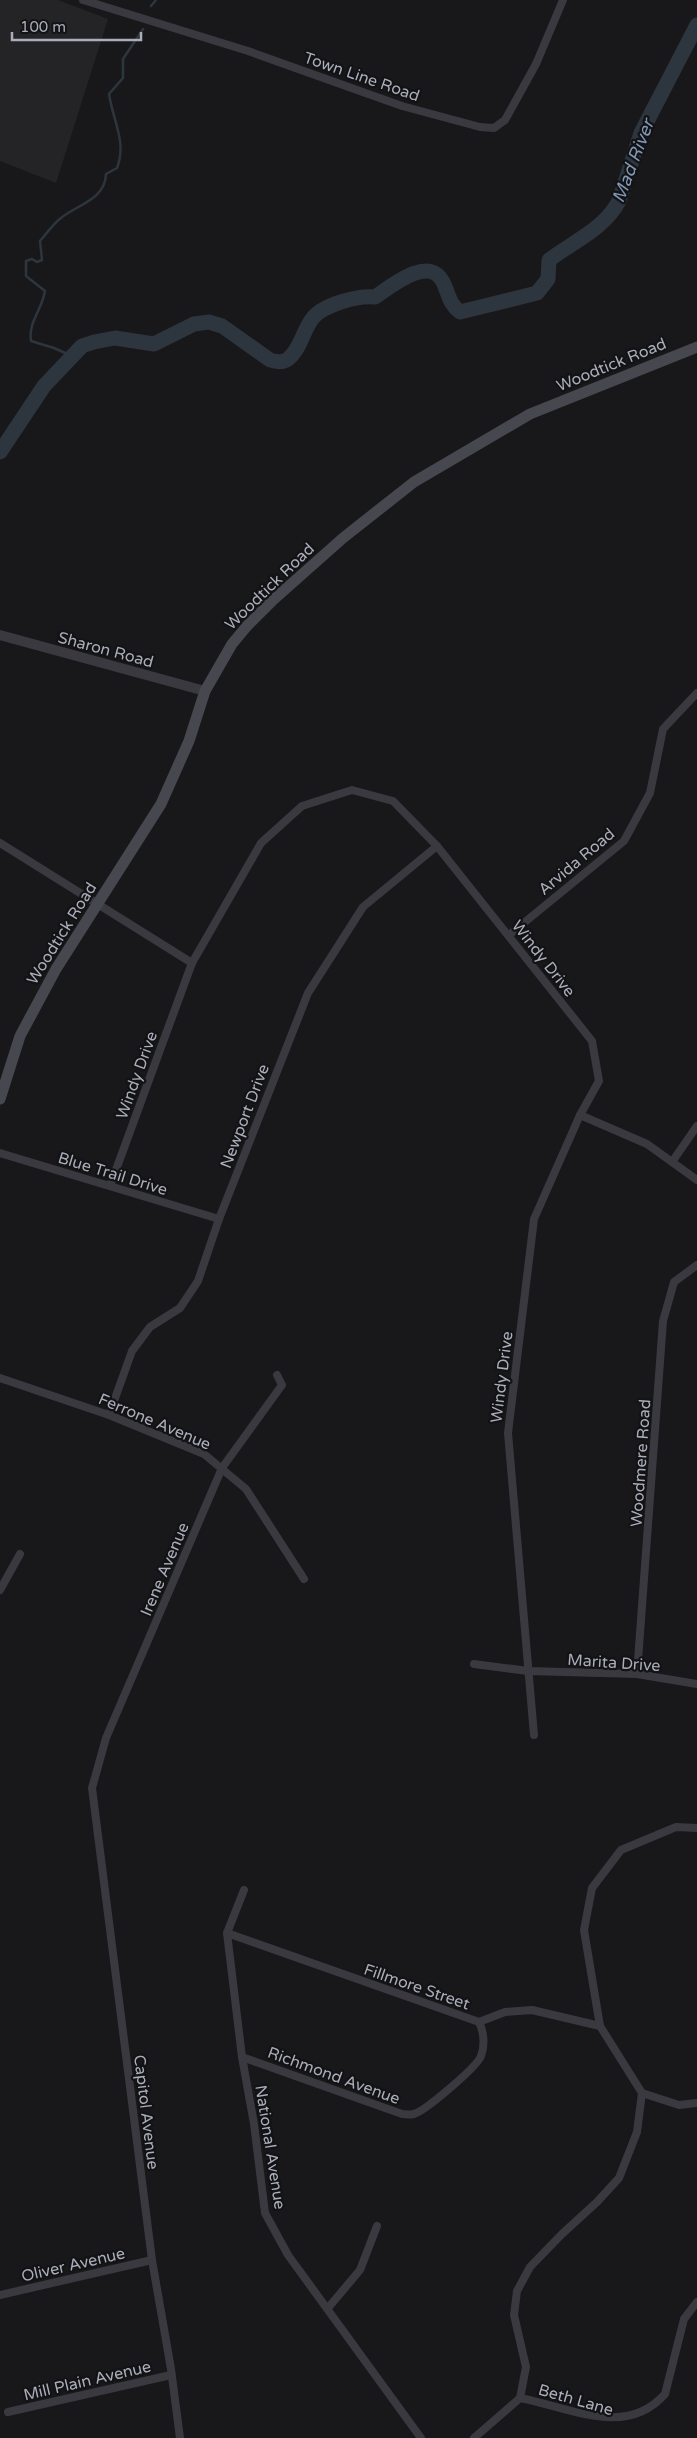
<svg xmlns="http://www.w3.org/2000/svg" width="697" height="2438" font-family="'Varela Round',sans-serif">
  <rect width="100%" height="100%" fill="#18181a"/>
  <!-- built -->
  <path fill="#242427" d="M0,0H58L108,19L56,183L0,161Z"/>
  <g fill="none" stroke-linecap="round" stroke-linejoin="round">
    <!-- stream -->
    <g stroke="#2d353e" stroke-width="2.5">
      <path d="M151,6L156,0"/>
      <path d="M72,356L54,348L31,341C28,322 42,310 45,291L26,276V261L32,259L37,262L42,260L40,241C47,233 53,224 61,218C78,204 105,200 106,174L117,168C127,142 113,121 109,94L123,78V59L143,29"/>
    </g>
    <!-- river -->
    <path stroke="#2d353e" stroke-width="15" d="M0,452L44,386L82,346L94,342L115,338L154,344L194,324L209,322L222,326L270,360C276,362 283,363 288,359C300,350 303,331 312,319C322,305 358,295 375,297C390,287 429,254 443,282C449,294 449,304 460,312L537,293L548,279L549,260C574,241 604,229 619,201L641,133L697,25"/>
    <!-- minor -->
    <g stroke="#39393f" stroke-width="8">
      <path d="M83,0L248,51L402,106L480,127L494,128L505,120L536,64L563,0"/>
      <path d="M0,843L192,963"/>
      <path d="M509,935L624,841L650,793L663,729L697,693"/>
      <path d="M580,1115L647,1144L697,1180"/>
      <path d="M0,1153L219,1219"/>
      <path d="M672,1162L697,1126"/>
      <path d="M110,1186L192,963L261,843L302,806L352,790L393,801L437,846L592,1041L599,1081L580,1115L534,1219L508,1433L534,1735"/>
      <path d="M0,1378L109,1415L204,1454L246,1489L304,1579"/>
      <path d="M109,1415L132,1351L150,1327L180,1308L198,1281L219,1219L308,993L363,907L437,846"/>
      <path d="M0,1590L20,1554"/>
      <path d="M474,1664L528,1671L637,1674L697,1684"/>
      <path d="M637,1674L663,1321L674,1282L697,1265"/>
      <path d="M244,1890L227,1933L242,2057L254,2124L265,2213L288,2255L421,2438"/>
      <path d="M227,1933L479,2022L505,2012L532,2010L600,2026"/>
      <path d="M242,2057L402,2114C406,2114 410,2115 414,2114C425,2111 477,2067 481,2056C485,2046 484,2032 479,2022"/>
      <path d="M642,2093L679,2105L697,2103"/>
      <path d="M0,2295L152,2260"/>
      <path d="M328,2308L360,2270L377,2226"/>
      <path d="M520,2398C571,2408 626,2438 665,2394L684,2319L697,2302"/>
      <path d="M8,2412L171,2375"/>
      <path d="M180,2438L171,2369L152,2260L92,1788L106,1738L222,1468L282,1385L277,1375"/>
      <path d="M474,2438L520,2398L526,2367L514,2315L517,2291L530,2267L562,2234L597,2202L619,2178L637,2132L642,2093L600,2026L584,1930L592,1888L621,1850L676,1827L697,1828"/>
    </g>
    <!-- tertiary -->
    <path stroke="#39393f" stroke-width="10" d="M0,635L205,691"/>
    <!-- secondary -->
    <path stroke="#47484f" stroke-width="11" d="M0,1099L20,1036L56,969L161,804L189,741L205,691L232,644L247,626L272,601L343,538L414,482L530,414L697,347"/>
  </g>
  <g text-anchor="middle" stroke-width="4.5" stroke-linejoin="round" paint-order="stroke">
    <!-- street labels -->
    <g font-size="16" fill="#aaadba" stroke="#131315">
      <text transform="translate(362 76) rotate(19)" y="6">Town Line Road</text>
      <text transform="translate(611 364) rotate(-22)" y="6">Woodtick Road</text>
      <text transform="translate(269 586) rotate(-44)" y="6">Woodtick Road</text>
      <text transform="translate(106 649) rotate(15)" y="6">Sharon Road</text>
      <text transform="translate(576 861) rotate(-40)" y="6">Arvida Road</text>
      <text transform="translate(61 933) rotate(-58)" y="6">Woodtick Road</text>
      <text transform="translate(544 958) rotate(52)" y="6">Windy Drive</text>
      <text transform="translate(136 1075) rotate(-70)" y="6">Windy Drive</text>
      <text transform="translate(244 1116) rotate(-69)" y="6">Newport Drive</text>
      <text transform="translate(113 1173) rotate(17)" y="6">Blue Trail Drive</text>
      <text transform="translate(501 1377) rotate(-83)" y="6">Windy Drive</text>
      <text transform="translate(155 1421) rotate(23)" y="6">Ferrone Avenue</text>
      <text transform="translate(640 1463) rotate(-86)" y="6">Woodmere Road</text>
      <text transform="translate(164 1569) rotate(-67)" y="6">Irene Avenue</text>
      <text transform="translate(614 1662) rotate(4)" y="6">Marita Drive</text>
      <text transform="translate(417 1986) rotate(19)" y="6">Fillmore Street</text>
      <text transform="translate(334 2075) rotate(20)" y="6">Richmond Avenue</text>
      <text transform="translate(147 2112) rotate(83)" y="6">Capitol Avenue</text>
      <text transform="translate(271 2147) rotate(81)" y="6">National Avenue</text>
      <text transform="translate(73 2264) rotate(-13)" y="6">Oliver Avenue</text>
      <text transform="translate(87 2380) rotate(-13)" y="6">Mill Plain Avenue</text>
      <text transform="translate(576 2399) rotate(16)" y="6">Beth Lane</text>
    </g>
    <!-- water labels -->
    <g font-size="18" font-style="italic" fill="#8197b5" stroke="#131315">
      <text transform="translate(633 161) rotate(-69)" y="6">Mad River</text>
    </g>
  </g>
  <!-- scale -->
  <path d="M12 32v8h129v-8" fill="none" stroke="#aaadba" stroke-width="2.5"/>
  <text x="20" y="32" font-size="15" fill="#aaadba" stroke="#131315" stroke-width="4" paint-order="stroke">100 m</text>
</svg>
